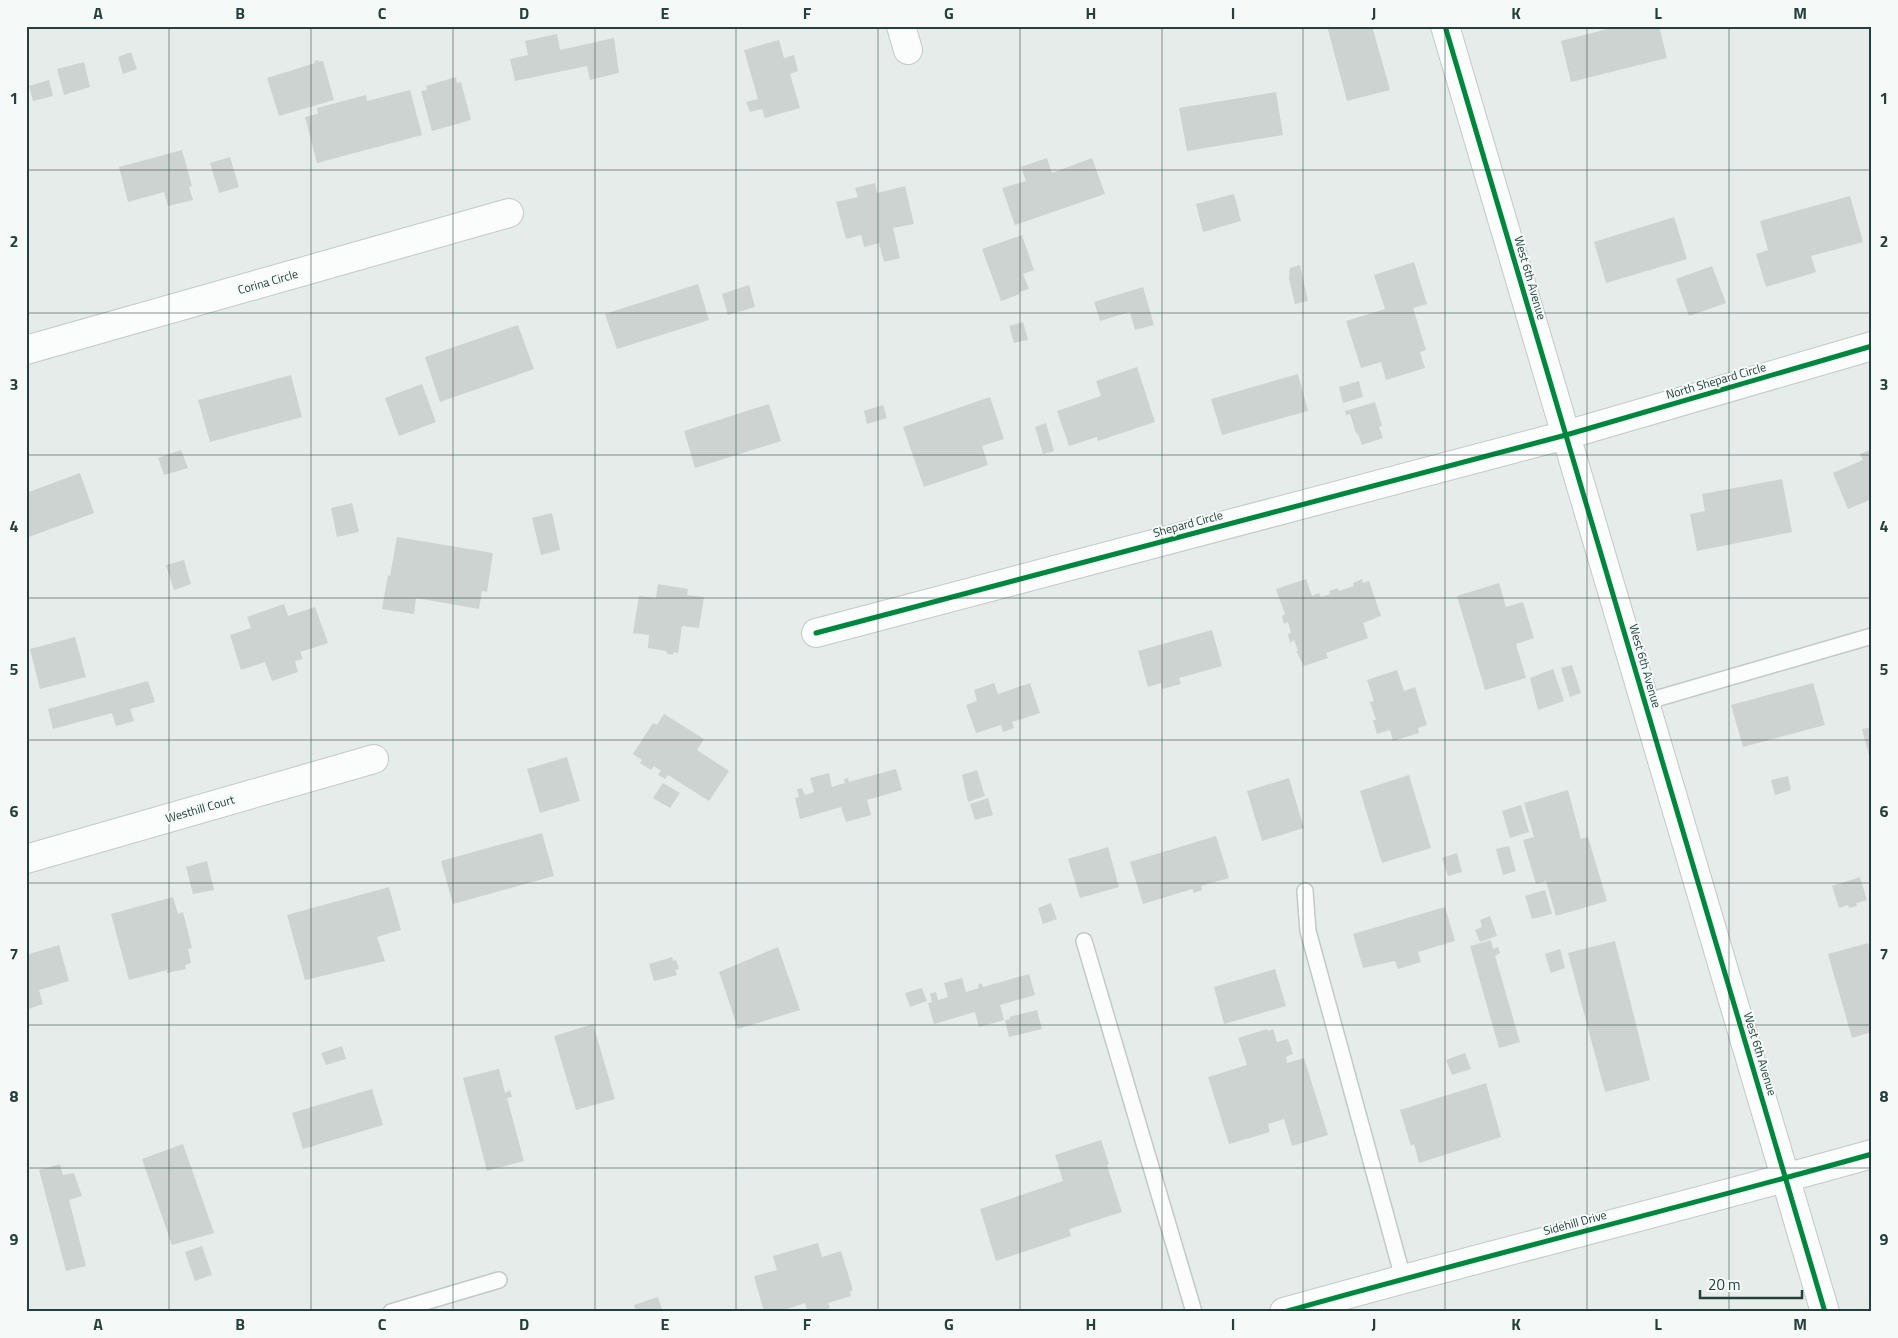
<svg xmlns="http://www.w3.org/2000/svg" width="1898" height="1338" font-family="'Titillium Web',sans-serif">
  <rect width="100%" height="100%" fill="#e6ecea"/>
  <!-- building -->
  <g fill="#cdd3d1">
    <path d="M1327,26H1372L1390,90L1347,101Z"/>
    <path d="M1619,26H1659L1667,58L1571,82L1561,41Z"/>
    <path d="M557,34L560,50L614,38L619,73L590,80L587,66L515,81L510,59L528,55L525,41Z"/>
    <path d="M779,40L784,58L794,55L798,71L790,74L800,108L765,118L762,109L750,112L746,102L758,99L744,50Z"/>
    <path d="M131,52L137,69L123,74L118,57Z"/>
    <path d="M319,60V62L323,61L334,100L279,116L267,78L315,63L314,61Z"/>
    <path d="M84,62L90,87L64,95L57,69Z"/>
    <path d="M456,77L457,83L461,82L471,120L432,131L421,91L427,90L426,86Z"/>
    <path d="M49,80L53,96L33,101L29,86Z"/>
    <path d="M410,90L422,135L317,163L305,117L318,114L317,108L366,95L367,101Z"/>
    <path d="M1276,92L1283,135L1187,151L1179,108Z"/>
    <path d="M182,150L192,186L189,187L193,200L168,206L164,192L128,202L119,167Z"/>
    <path d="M230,157L239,187L219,193L210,163Z"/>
    <path d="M1047,158L1052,173L1092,158L1105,194L1015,225L1002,188L1026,181L1021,167Z"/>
    <path d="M875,183L877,193L905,186L914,224L893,228L900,258L884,262L879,243L864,247L861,235L846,239L836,202L858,197L855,188Z"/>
    <path d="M1234,194L1241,221L1203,232L1196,204Z"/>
    <path d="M1850,196L1863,242L1811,256L1816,272L1766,287L1756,254L1768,250L1760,221Z"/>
    <path d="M1674,217L1687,259L1606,283L1594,242Z"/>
    <path d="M1022,235L1034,270L1023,274L1029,289L1019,292L1020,294L1001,301L982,249Z"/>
    <path d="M1414,262L1427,304L1413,308L1426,350L1420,352L1425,368L1386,380L1381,362L1361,368L1346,321L1385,309L1374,275Z"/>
    <path d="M1300,265L1308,301L1295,304L1289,279L1290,268Z"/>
    <path d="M1712,266L1726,303L1689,316L1676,279Z"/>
    <path d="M698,284L709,320L617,349L605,314Z"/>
    <path d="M749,285L755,307L728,315L722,294Z"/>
    <path d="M1143,287L1154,325L1135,330L1130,312L1100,321L1094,302Z"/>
    <path d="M1023,322L1028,340L1014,343L1009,326Z"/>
    <path d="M518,325L534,369L440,402L425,357Z"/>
    <path d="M1137,367L1155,422L1098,441L1097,437L1069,446L1057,411L1101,396L1096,381Z"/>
    <path d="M1298,374L1308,411L1222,435L1211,399Z"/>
    <path d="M291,375L302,417L210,442L198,400Z"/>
    <path d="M1359,381L1363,397L1343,403L1339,387Z"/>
    <path d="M422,384L436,422L399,436L385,398Z"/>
    <path d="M990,397L1004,439L982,446L988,465L924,487L903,427Z"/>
    <path d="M1375,402L1382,426L1379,427L1383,438L1362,445L1358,434L1356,433L1350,414L1346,415L1345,411Z"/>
    <path d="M769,404L781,441L695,468L684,431Z"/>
    <path d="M883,405L887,418L867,424L864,411Z"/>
    <path d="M1046,423L1054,451L1043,454L1035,427Z"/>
    <path d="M1872,449V499L1848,509L1833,473L1863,460L1860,454Z"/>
    <path d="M181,450L188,468L164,475L158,458Z"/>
    <path d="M80,473L94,513L26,538V493Z"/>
    <path d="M1782,479L1792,532L1697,551L1690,514L1705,511L1702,494Z"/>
    <path d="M352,503L359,532L337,537L331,508Z"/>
    <path d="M552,513L560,550L541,555L532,518Z"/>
    <path d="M397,537L493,553L487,592L482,591L479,609L416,598L414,614L382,609L388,575L390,576Z"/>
    <path d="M184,560L191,584L174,590L166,565Z"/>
    <path d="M1306,579L1312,596L1319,593L1321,597L1330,594L1329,591L1338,588L1339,591L1354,586L1353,583L1362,579L1363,583L1369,581L1381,616L1363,623L1368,638L1326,653L1328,658L1304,666L1296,651H1298L1294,640L1290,643L1288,634L1291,633L1288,622L1284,624L1282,616L1285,614L1276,589Z"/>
    <path d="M1499,583L1506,607L1523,602L1534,638L1516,644L1526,678L1485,690L1457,596Z"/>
    <path d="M658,584L688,589L687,595L704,597L699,628L682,626L678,653L673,652V655L667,654L666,651L648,648L649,635L633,633L639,596L656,598Z"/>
    <path d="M284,604L288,616L315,607L328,643L300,652L303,659L295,661L298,672L272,681L265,662L241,670L230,635L251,628L247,617Z"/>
    <path d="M1212,630L1222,666L1179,678L1181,684L1162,689L1161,683L1148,687L1138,651Z"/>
    <path d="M75,637L86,677L40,689L30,649Z"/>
    <path d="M1572,665L1581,693L1570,697L1561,668Z"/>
    <path d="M1553,669L1564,701L1538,710L1530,678Z"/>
    <path d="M1397,670L1404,691L1415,687L1427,725L1418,728L1419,733L1393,741L1390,730L1377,734L1373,720H1376L1370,702L1374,701L1367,680Z"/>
    <path d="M148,681L155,702L130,709L134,721L116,726L112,713L53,729L48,709Z"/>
    <path d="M994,683L998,694L1030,683L1040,713L1012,722L1014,728L1003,732L1001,725L976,733L966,705L977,701L974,690Z"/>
    <path d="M1813,683L1825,725L1743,747L1731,705Z"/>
    <path d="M664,714L704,739L697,750L729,771L709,801L668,775L665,779L658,775L661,771L654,766L651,770L640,763L642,760L633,754L653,723L657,725Z"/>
    <path d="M1872,727V763H1871L1862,729Z"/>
    <path d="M567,757L580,801L540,813L527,769Z"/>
    <path d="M896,769L902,790L867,800L871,815L846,822L841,807L800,819L795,798L799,797L797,789L802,788L805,795L814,792L810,778L829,773L832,787L845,783L844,779L848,778L849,782Z"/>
    <path d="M977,770L985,796L968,802L962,775Z"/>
    <path d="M1409,775L1431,848L1382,863L1360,791Z"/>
    <path d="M1788,776L1791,790L1775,795L1771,780Z"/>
    <path d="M1289,778L1304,828L1262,841L1247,791Z"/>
    <path d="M663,783L680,793L670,808L653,798Z"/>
    <path d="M1568,790L1581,839L1588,837L1607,901L1556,916L1546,881L1536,884L1523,840L1534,837L1524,803Z"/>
    <path d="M988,798L993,815L975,820L970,804Z"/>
    <path d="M1521,805L1529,832L1510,838L1502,811Z"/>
    <path d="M542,833L554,876L453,904L441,861Z"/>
    <path d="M1216,836L1229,878L1201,886L1202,890L1194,893L1192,889L1143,904L1130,862Z"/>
    <path d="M1509,846L1516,871L1503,875L1496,849Z"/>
    <path d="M1108,847L1119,887L1080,898L1068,859Z"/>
    <path d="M1457,853L1462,872L1448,876L1442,858Z"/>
    <path d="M207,861L214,890L193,894L186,867Z"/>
    <path d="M1860,877L1867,900L1856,903L1857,906L1849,908L1848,905L1839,908L1832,886Z"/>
    <path d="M389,887L401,930L377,937L385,961L305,980L287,915Z"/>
    <path d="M1545,890L1552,914L1532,919L1525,896Z"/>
    <path d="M173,897L178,914L183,912L192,948L188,949L191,963L185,965L186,969L167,973V970L129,980L111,914Z"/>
    <path d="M1051,903L1057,919L1043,924L1038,908Z"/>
    <path d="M1445,907L1455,941L1418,952L1421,962L1398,969L1395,961L1363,968L1353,934Z"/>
    <path d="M1490,916L1497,936L1480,942L1475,930L1482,927L1480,920Z"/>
    <path d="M1491,940L1493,949L1498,947L1500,953L1495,956L1520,1042L1499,1048L1470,946Z"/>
    <path d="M1615,941L1650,1080L1605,1092L1568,953Z"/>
    <path d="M1868,943L1872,955V1032L1852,1038L1828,954Z"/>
    <path d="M59,945L69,981L39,990L43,1004L26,1010V955Z"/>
    <path d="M778,947L800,1010L738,1029L719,972Z"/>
    <path d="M1560,949L1565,968L1551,973L1545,954Z"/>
    <path d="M672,957L673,961L676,960L679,969L675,970L677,975L654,981L649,964Z"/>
    <path d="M1275,969L1286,1006L1224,1024L1214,987Z"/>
    <path d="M1029,974L1035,995L1000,1005L1004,1020L979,1027L975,1012L934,1024L928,1003L932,1002L930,994L936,992L938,1000L948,997L944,983L962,978L966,992L979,988L978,985L981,983L983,987Z"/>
    <path d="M922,988L927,1001L910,1007L905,993Z"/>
    <path d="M1037,1010L1042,1029L1009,1037L1005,1020L1010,1019L1009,1017Z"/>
    <path d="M593,1024L615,1099L576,1110L554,1036Z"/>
    <path d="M1267,1029L1268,1031L1273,1029L1277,1042L1288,1039L1293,1054L1286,1057L1287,1063L1304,1058L1328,1135L1292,1146L1284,1119L1268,1124L1270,1132L1229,1144L1208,1077L1247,1065L1238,1038Z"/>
    <path d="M342,1046L346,1059L326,1065L321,1053Z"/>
    <path d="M1465,1053L1471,1069L1452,1075L1446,1060Z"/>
    <path d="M499,1069L505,1093L510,1090L512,1097L507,1098L524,1161L487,1171L463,1078Z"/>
    <path d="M1486,1083L1501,1137L1419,1163L1414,1144L1411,1146L1400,1110Z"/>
    <path d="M372,1089L383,1125L303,1149L292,1113Z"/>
    <path d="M1101,1140L1109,1164L1107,1165L1122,1212L1069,1229L1071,1236L996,1261L980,1209L1063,1181L1055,1155Z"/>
    <path d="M183,1144L214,1233L172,1245L142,1159Z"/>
    <path d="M60,1164L63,1175L74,1173L82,1196L69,1200L86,1266L66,1271L39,1170Z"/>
    <path d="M818,1243L822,1257L841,1251L853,1290L850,1292L851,1296L828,1303L830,1308L818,1312H808L805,1303L778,1312H764L754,1276L777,1270L773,1256Z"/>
    <path d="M202,1246L212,1275L195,1281L185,1252Z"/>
    <path d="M658,1297L663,1312H636L634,1305Z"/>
  </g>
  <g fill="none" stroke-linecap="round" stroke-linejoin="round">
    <!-- lane casing -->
    <g stroke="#c3c9c7" stroke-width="18">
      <g id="lane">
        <path d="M1645,702L1872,636"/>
        <path d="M1305,891L1308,931L1403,1278"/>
        <path d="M1084,941L1194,1312"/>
        <path d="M391,1312L499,1280"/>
      </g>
    </g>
    <!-- street casing -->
    <g stroke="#c3c9c7" stroke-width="30">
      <g id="street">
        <path d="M901,26L908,50"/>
        <path d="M1445,26L1825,1312"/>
        <path d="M26,350L509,213"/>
        <path d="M816,633L1566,435L1872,346"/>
        <path d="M26,859L374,759"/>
      </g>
    </g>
    <!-- secondary casing -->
    <g stroke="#c2c9c7" stroke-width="30">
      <path id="secondary" d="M1284,1312C1479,1257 1676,1209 1872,1154"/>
    </g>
    <!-- lane -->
    <use href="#lane" stroke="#fbfcfc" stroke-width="15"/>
    <!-- street -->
    <use href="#street" stroke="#fbfcfc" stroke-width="28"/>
    <!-- secondary -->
    <use href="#secondary" stroke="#fbfcfc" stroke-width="28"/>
    <!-- cycleway casing -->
    <g stroke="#f5faf8" stroke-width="8">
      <g id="cycleway">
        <path d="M1445,26L1825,1312"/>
        <path d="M816,633L1566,435L1872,346"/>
        <path d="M1284,1312C1479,1257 1676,1209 1872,1154"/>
      </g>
    </g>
    <!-- cycleway -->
    <use href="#cycleway" stroke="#00873e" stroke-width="5"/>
  </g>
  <!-- grid -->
  <path fill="none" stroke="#23403c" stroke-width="1" stroke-opacity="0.55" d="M169,26V1312M311,26V1312M453,26V1312M595,26V1312M736,26V1312M878,26V1312M1020,26V1312M1162,26V1312M1303,26V1312M1445,26V1312M1587,26V1312M1729,26V1312M26,170H1872M26,313H1872M26,455H1872M26,598H1872M26,740H1872M26,883H1872M26,1025H1872M26,1168H1872"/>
  <g text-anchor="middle" stroke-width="4" stroke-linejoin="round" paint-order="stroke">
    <!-- street labels -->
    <g font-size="12" fill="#23403c" stroke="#f5faf8">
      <text transform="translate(1530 278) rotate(74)" y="4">West 6th Avenue</text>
      <text transform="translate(268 282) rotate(-16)" y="4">Corina Circle</text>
      <text transform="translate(1716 381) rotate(-16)" y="4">North Shepard Circle</text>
      <text transform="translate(1188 524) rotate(-15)" y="4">Shepard Circle</text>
      <text transform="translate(1645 666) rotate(74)" y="4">West 6th Avenue</text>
      <text transform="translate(200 809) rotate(-16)" y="4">Westhill Court</text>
      <text transform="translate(1760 1054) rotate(73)" y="4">West 6th Avenue</text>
      <text transform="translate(1575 1223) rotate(-15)" y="4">Sidehill Drive</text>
    </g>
  </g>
  <!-- border -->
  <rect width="1898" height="1338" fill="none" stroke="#f5faf8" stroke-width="55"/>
  <!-- scale -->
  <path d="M1700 1290v8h102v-8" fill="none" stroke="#23403c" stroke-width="2.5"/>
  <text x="1708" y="1290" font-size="15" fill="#23403c" stroke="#f5faf8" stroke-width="4" paint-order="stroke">20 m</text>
  <rect x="28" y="28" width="1842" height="1282" fill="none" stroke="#23403c" stroke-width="2"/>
  <g font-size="16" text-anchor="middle" font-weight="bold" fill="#23403c">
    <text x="98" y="19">A</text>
    <text x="240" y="19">B</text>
    <text x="382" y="19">C</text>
    <text x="524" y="19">D</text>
    <text x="665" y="19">E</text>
    <text x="807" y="19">F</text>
    <text x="949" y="19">G</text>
    <text x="1091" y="19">H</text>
    <text x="1233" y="19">I</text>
    <text x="1374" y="19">J</text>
    <text x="1516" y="19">K</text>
    <text x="1658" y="19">L</text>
    <text x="1800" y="19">M</text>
    <text x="14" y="104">1</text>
    <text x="1884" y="104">1</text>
    <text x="14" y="247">2</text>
    <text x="1884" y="247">2</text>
    <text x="14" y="390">3</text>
    <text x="1884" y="390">3</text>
    <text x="14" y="532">4</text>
    <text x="1884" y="532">4</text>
    <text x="14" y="675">5</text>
    <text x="1884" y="675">5</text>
    <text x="14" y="817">6</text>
    <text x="1884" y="817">6</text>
    <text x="14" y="960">7</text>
    <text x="1884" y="960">7</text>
    <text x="14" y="1102">8</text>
    <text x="1884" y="1102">8</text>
    <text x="14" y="1245">9</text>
    <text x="1884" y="1245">9</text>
    <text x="98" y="1330">A</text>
    <text x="240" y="1330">B</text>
    <text x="382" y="1330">C</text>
    <text x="524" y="1330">D</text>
    <text x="665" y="1330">E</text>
    <text x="807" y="1330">F</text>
    <text x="949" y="1330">G</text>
    <text x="1091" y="1330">H</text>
    <text x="1233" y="1330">I</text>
    <text x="1374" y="1330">J</text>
    <text x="1516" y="1330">K</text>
    <text x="1658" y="1330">L</text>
    <text x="1800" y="1330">M</text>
  </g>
</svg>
